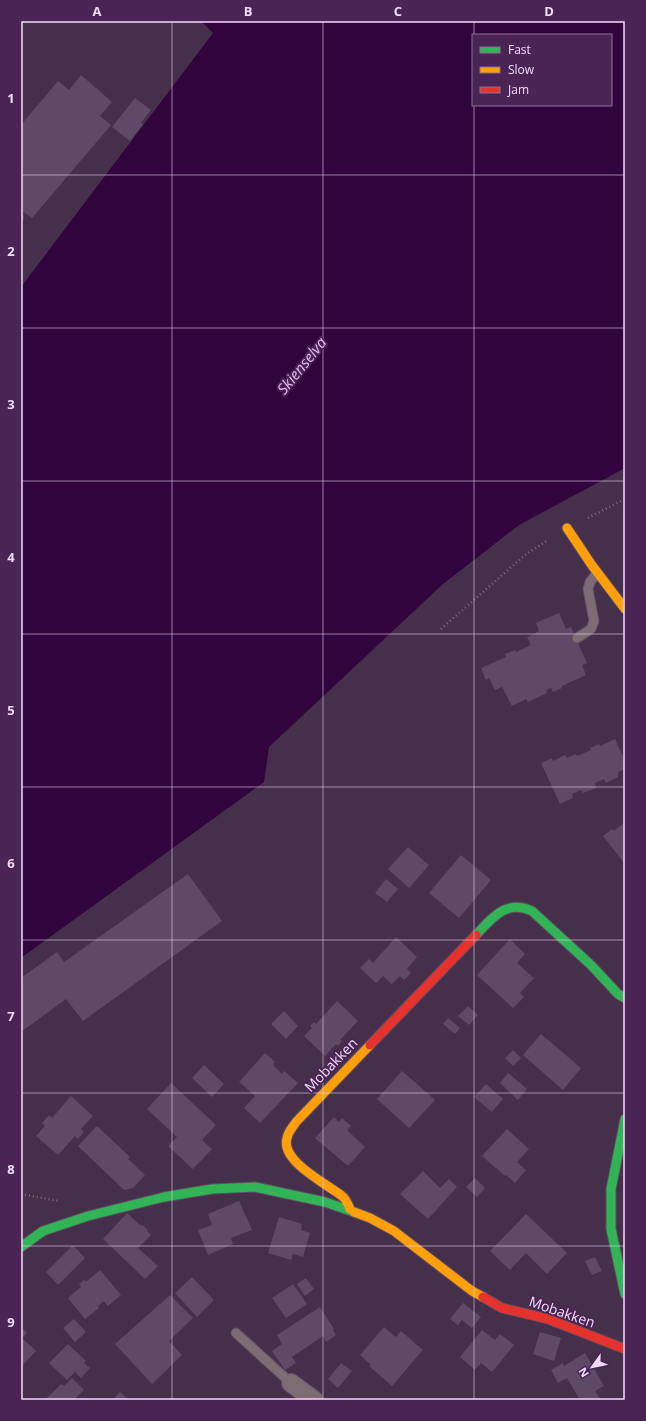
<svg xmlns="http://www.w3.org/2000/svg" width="646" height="1421" font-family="'Open Sans',sans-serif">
  <rect width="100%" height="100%" fill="#452f4b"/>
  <!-- water -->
  <path fill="#32043d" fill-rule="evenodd" d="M201,21H625V468L519,525L443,584L269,747L264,782L21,958V287L213,33ZM473,35H611V105H473Z"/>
  <!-- building -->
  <g fill="#5f4966">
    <path d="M81,75L112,102L100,116L111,125L32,218L24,212L23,213L24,218L21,224V125L58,81L69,90Z"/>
    <path d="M135,98L151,110L141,123L143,124L130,141L112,127Z"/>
    <path d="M559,613L566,629L571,627L587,663L582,665L586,675L562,686V688L553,692L551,688L546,690L547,693L528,702L526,699L512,706L502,687L495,690L489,678L486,680L481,668L506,657L505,654L515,650L516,652L531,645L527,637L539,631L536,623Z"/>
    <path d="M615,739L625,761V769L618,772V777L606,783L604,779L595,783L596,788L583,793L581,790L572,794L573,798L560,804L541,763L552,758L553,761L565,755L567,758L576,754L577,756L591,750L590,748L599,744L600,746Z"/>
    <path d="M625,822V864L603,836L612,829L614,831Z"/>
    <path d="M408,847L429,865L409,888L388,869Z"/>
    <path d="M461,855L491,880L459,918L429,893Z"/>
    <path d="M188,874L222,921L83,1021L66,999L21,1032V978L57,952L64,962Z"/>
    <path d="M386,879L398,889L387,902L375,893Z"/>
    <path d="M396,937L417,957L407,969L411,973L404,980L400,976L392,984L383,976L376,983L360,968L369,959L373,963Z"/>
    <path d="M510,939L525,954L517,963L534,978L520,993L524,997L513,1008L477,975Z"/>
    <path d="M337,1001L358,1021L340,1040L342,1041L338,1046L336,1044L325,1056L304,1036L312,1028L310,1026L314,1022L316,1024Z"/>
    <path d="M468,1006L478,1015L469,1025L458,1016Z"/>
    <path d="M284,1011L298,1026L286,1039L271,1024Z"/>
    <path d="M448,1018L460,1028L455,1034L443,1024Z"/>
    <path d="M541,1034L581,1068L563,1090L523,1055Z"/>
    <path d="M513,1050L521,1058L513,1066L505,1058Z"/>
    <path d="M265,1053L275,1062L273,1065L282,1074L284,1071L298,1083L260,1123L244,1108L255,1096L239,1082Z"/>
    <path d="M204,1065L224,1084L212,1097L192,1078Z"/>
    <path d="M402,1071L435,1100L409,1128L377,1099Z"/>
    <path d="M508,1073L527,1089L518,1100L500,1083Z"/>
    <path d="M171,1083L216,1125L202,1140L212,1149L193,1169L168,1146L177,1137L147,1109Z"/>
    <path d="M486,1084L503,1099L492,1112L474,1097Z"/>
    <path d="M71,1096L93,1116L81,1129L84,1132L78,1139L75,1136L58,1155L36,1136L45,1126L42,1123L49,1115L52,1118Z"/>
    <path d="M334,1117L339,1122L342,1118L351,1126L347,1130L365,1147L348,1166L315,1138Z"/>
    <path d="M97,1126L130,1157L128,1159L145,1175L133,1188L124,1190L78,1146Z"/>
    <path d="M507,1129L529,1149L517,1162L526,1170L515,1183L506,1175L505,1176L482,1156Z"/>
    <path d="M423,1171L440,1188L449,1179L457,1187L428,1219L400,1194Z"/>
    <path d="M475,1178L485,1188L477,1197L466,1187Z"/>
    <path d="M239,1201L252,1230L231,1238L233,1244L208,1255L198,1230L212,1225L208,1214Z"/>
    <path d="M127,1213L141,1226L142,1225L148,1230L147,1231L151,1235L138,1248L158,1266L145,1279L103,1239Z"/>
    <path d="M526,1214L567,1253L547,1274L526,1253L510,1270L490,1251Z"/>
    <path d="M279,1217L302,1224L301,1230L310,1233L303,1257L293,1254L291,1260L268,1253Z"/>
    <path d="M73,1245L85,1258L58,1285L46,1272Z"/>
    <path d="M595,1257L602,1271L592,1275L585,1261Z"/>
    <path d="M100,1270L121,1295L108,1306L104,1301L98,1306L99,1308L85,1319L68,1298L81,1287L79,1284L84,1280L86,1282Z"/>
    <path d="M192,1277L214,1300L197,1317L175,1293Z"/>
    <path d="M306,1278L314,1289L305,1296L297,1284Z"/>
    <path d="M293,1284L307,1304L286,1318L272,1298Z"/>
    <path d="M170,1295L193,1318L169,1341L182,1355L152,1384L115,1344Z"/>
    <path d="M463,1303L481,1317L472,1328L462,1320L458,1325L450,1319Z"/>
    <path d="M320,1307L334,1329L333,1330L336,1335L326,1342L323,1336L292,1357L296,1363L285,1370L272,1351L282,1344L277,1335Z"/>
    <path d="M74,1319L86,1332L75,1342L63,1328Z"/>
    <path d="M21,1327L27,1333L22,1338L36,1351L21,1367Z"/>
    <path d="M384,1327L396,1337L401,1331L423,1350L392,1386L369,1366L371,1365L360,1355Z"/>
    <path d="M482,1330L495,1340L500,1334L514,1345L492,1372L481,1363L475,1370L460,1357Z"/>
    <path d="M540,1332L561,1338L554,1361L533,1354Z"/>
    <path d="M68,1344L86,1361L84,1363L90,1368L81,1378L75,1372L67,1380L49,1363Z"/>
    <path d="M585,1353L604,1386L595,1391L601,1400H580L567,1378L558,1383L551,1370L563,1363L564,1366Z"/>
    <path d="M341,1363L352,1371L338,1388L328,1379Z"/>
    <path d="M72,1378L84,1390L76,1398L78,1400H45L61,1384L64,1386Z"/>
    <path d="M120,1392L129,1400H113Z"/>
  </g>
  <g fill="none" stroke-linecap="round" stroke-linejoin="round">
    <!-- lane casing -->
    <g stroke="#5f4d64" stroke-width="11">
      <g id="lane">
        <path d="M577,638L591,629L594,621L588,589L590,582L597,573"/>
        <path d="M236,1333L291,1383"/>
      </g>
    </g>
    <!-- street casing -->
    <g stroke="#5f4d64" stroke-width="20">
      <path id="street" d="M291,1383L314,1400"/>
    </g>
    <!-- fast casing -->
    <g stroke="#5f4d64" stroke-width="11">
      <g id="fast">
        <path d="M476,935C492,918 506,899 532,911L591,965L618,994L625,998"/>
        <path d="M625,1119L611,1189V1229L625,1294"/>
        <path d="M21,1247L43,1231L88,1216L164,1197L212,1189L255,1187L325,1202L354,1212"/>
      </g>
    </g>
    <!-- slow casing -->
    <g stroke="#5f4d64" stroke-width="11">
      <g id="slow">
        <path d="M567,528L591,564L625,609"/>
        <path d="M350,1209C348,1204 346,1199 342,1196C327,1184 280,1161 287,1138C288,1132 293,1127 296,1122L370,1045"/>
        <path d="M354,1212L370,1218L394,1231L472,1291L483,1297"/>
      </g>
    </g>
    <!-- jam casing -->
    <g stroke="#5f4d64" stroke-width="11">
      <g id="jam">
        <path d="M370,1045L476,935"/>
        <path d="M483,1297L502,1308L548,1319L625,1349"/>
      </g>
    </g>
    <!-- path -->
    <g stroke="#7b6b76" stroke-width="2.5" stroke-dasharray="1 3" stroke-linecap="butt">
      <path d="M588,518L625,499"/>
      <path d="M441,629L525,555L548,540"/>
      <path d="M21,1194L59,1201"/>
    </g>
    <!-- lane -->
    <use href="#lane" stroke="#7e6c74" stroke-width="9"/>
    <!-- street -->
    <use href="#street" stroke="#7e6c74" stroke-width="18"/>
    <!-- fast -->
    <use href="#fast" stroke="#30b455" stroke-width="9"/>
    <!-- slow -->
    <use href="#slow" stroke="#ff9f0a" stroke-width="9"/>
    <!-- jam -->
    <use href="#jam" stroke="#e5322d" stroke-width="9"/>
  </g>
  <!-- grid -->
  <path fill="none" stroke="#f3dbfa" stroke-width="1" stroke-opacity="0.55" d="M172,21V1400M323,21V1400M474,21V35M474,105V1400M21,175H625M21,328H625M21,481H625M21,634H625M21,787H625M21,940H625M21,1093H625M21,1246H625"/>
  <g text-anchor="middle" stroke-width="3.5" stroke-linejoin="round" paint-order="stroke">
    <!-- street labels -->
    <g font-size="14" fill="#f3dbfa" stroke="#4b2456">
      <text transform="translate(331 1065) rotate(-46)" y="5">Mobakken</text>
      <text transform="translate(562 1312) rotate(19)" y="5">Mobakken</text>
    </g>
    <!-- water labels -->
    <g font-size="15" font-style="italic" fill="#e8b7f6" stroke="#4b2456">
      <text transform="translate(302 366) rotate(-51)" y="5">Skienselva</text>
    </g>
  </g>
  <!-- border -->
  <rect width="646" height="1421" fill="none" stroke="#4b2456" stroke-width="44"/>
  <!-- legend -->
  <rect x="472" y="34" width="140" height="72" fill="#4b2456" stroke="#8e6d98"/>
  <rect x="480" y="47" width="20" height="6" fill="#30b455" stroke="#8e6d98"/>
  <text x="508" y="54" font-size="12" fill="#f3dbfa">Fast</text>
  <rect x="480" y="67" width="20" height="6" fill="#ff9f0a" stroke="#8e6d98"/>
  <text x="508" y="74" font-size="12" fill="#f3dbfa">Slow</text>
  <rect x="480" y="87" width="20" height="6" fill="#e5322d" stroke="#8e6d98"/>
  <text x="508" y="94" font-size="12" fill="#f3dbfa">Jam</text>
  <!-- north arrow -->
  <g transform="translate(592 1367) rotate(237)" stroke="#4b2456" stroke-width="3" paint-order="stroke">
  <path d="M0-3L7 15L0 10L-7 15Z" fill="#f3dbfa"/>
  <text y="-6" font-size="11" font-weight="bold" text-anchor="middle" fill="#f3dbfa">N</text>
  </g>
  <rect x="22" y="22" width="602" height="1377" fill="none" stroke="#f3dbfa" stroke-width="1.5"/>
  <g font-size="13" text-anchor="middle" font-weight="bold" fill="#f3dbfa">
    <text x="97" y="16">A</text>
    <text x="248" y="16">B</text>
    <text x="398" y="16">C</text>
    <text x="549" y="16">D</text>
    <text x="11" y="103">1</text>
    <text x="11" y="256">2</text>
    <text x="11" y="409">3</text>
    <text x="11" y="562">4</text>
    <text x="11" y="715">5</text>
    <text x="11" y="868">6</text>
    <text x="11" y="1021">7</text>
    <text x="11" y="1174">8</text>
    <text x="11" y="1327">9</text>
  </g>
</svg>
